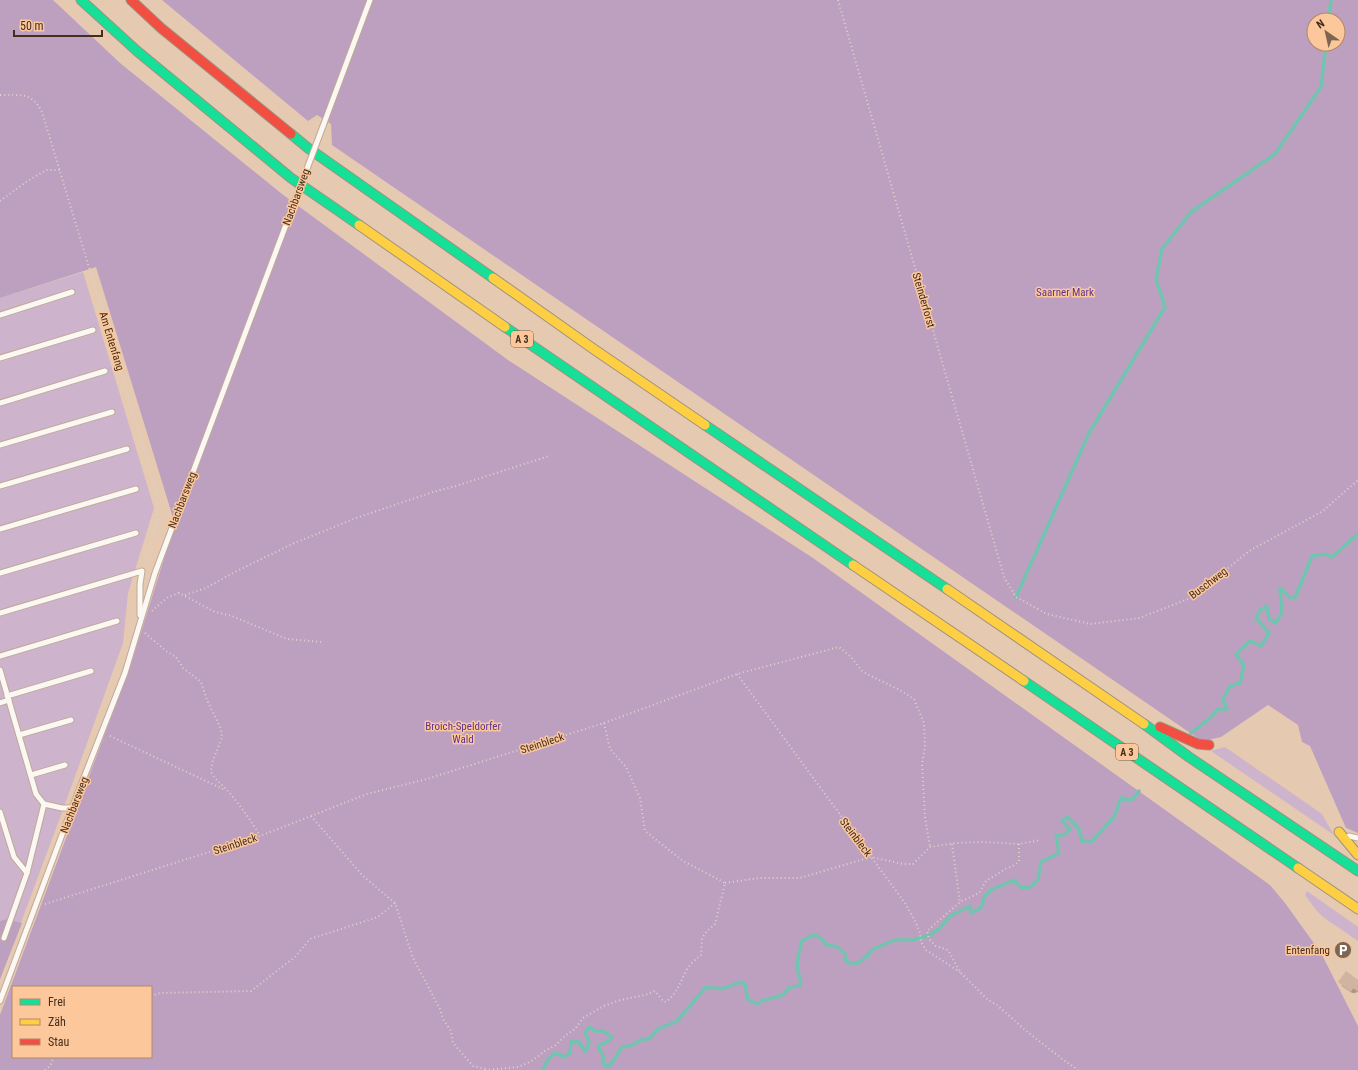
<svg xmlns="http://www.w3.org/2000/svg" width="1358" height="1070" font-family="'Roboto Condensed',sans-serif">
  <defs>
    <filter id="shadow"><feDropShadow dx="3.5" dy="3.5" stdDeviation="0" flood-color="#0004"/></filter>
  </defs>
  <rect width="100%" height="100%" fill="#e6c9b1"/>
  <!-- green -->
  <g fill="#cdb3cb">
    <path d="M83,272L154,508L128,593L123,643L65,804L0,979V298Z"/>
    <path d="M1225,747L1322,814L1334,835L1211,751Z"/>
    <path d="M1307,891L1358,927V941L1323,917L1316,910L1305,895Z"/>
  </g>
  <!-- forest -->
  <g fill="#bda0c0" fill-rule="evenodd">
    <path d="M0,0H53L120,63L282,194L508,360L813,558L1270,885L1285,903L1321,953L1358,1026V1070H0V1015L132,661L175,524L96,267L0,298ZM13,987H151V1057H13Z"/>
    <path d="M162,0H1358V833L1346,828L1310,746L1302,742L1298,725L1268,705L1221,737L1208,740L1199,739L332,145L331,124L317,115L308,121ZM1314,20H1338V44H1314Z"/>
    <path d="M7,919L22,923L0,979V921Z"/>
  </g>
  <g fill="none" stroke-linecap="round" stroke-linejoin="round">
    <!-- stream -->
    <g stroke="#71c5b0" stroke-width="3.5">
      <path d="M1328,20L1331,0"/>
      <path d="M1016,597L1089,433L1165,307L1156,279L1162,249L1191,212L1275,154L1321,87L1326,44"/>
      <path d="M1191,733L1210,718L1218,709H1227L1223,699L1230,686L1240,683L1244,665L1236,654L1250,641L1261,646L1269,633L1256,618L1260,610L1267,606L1269,619L1276,623L1282,612L1280,588L1290,597L1295,598L1312,556L1325,554L1332,557L1358,534"/>
      <path d="M543,1070C546,1062 548,1057 556,1053L564,1057L570,1053L571,1042L578,1041L585,1051L587,1049L589,1041L586,1035V1031L590,1027L595,1031H603L612,1037L610,1040L598,1046L603,1056L604,1065L608,1066L612,1063L622,1047L632,1045L639,1041L650,1038L658,1029L677,1021L706,987C721,990 725,989 739,982L745,984L748,1000L758,1004L761,1001L783,995L790,987L800,986C802,977 798,975 797,967C797,958 800,949 802,941L813,935L820,937L827,945L838,947L845,954V960L849,963H858L866,957L873,949L895,940H913L930,935L940,928L950,916L970,906L971,913L981,908L985,896L991,890L1014,880L1021,888L1030,887L1038,880L1041,862L1059,853L1056,836L1066,834L1070,829L1062,821L1068,817L1079,829L1082,841H1092L1114,817L1121,798L1132,800L1139,791"/>
    </g>
  </g>
  <!-- building -->
  <path fill="#d0b3a1" filter="url(#shadow)" d="M1346,971L1358,980V991L1353,988L1351,991L1338,982Z"/>
  <g fill="none" stroke-linecap="round" stroke-linejoin="round">
    <!-- lane casing -->
    <g stroke="#bfa996" stroke-width="7">
      <g id="lane">
        <path d="M323,126L370,0"/>
        <path d="M0,315L72,292"/>
        <path d="M0,358L93,330"/>
        <path d="M0,403L105,371"/>
        <path d="M0,445L112,412"/>
        <path d="M0,486L127,449"/>
        <path d="M0,529L136,489"/>
        <path d="M0,573L136,533"/>
        <path d="M0,613L142,571L140,584V615"/>
        <path d="M0,656L117,621"/>
        <path d="M0,670L36,794L44,804L62,808H72"/>
        <path d="M7,696L91,671"/>
        <path d="M0,703L9,700"/>
        <path d="M19,735L71,720"/>
        <path d="M31,775L65,765"/>
        <path d="M0,812L14,857L27,873"/>
        <path d="M1349,836L1358,838"/>
        <path d="M4,938L27,873L44,804"/>
        <path d="M0,1001L72,808L125,673L155,573L290,214"/>
      </g>
    </g>
    <!-- fast casing -->
    <g stroke="#9e927e" stroke-width="11">
      <g id="fast">
        <path d="M81,0L137,51L291,178L359,225"/>
        <path d="M291,134L308,148L493,278"/>
        <path d="M505,327L853,565"/>
        <path d="M705,425L947,589"/>
        <path d="M1024,681L1298,868"/>
        <path d="M1144,724L1189,757L1358,871"/>
      </g>
    </g>
    <!-- slow casing -->
    <g stroke="#9e927e" stroke-width="11">
      <g id="slow">
        <path d="M359,225L505,327"/>
        <path d="M493,278L595,350L705,425"/>
        <path d="M853,565L1024,681"/>
        <path d="M947,589L1144,724"/>
        <path d="M1339,832L1358,855"/>
        <path d="M1298,868L1358,909"/>
      </g>
    </g>
    <!-- jam casing -->
    <g stroke="#9e927e" stroke-width="11">
      <g id="jam">
        <path d="M131,0L161,28L291,134"/>
        <path d="M1160,727L1198,744L1209,745"/>
      </g>
    </g>
    <!-- path -->
    <g stroke="#ddd3cb" stroke-width="2" stroke-dasharray="1 3" stroke-linecap="butt">
      <path d="M838,0L1004,577L1016,597L1047,614L1090,624L1140,618L1193,597L1249,551L1323,511L1358,480"/>
      <path d="M0,95C20,95 32,92 42,112L147,459L157,500L158,519L144,564"/>
      <path d="M0,201L26,182L46,170H60"/>
      <path d="M185,595L206,588L231,574L292,544L356,518L433,492L456,486L549,456"/>
      <path d="M152,611L168,597L179,593L215,612L232,616L287,639L321,642"/>
      <path d="M145,633L166,651L176,657L183,668L201,682L207,700L221,729L222,738L213,760L211,770L212,774C217,781 223,786 229,792C240,806 251,820 260,836"/>
      <path d="M737,674L905,903L916,923L920,933L921,942L926,950L960,972"/>
      <path d="M110,736L225,790"/>
      <path d="M311,816L363,876L395,903L413,958L440,1009L443,1019L451,1031L453,1043L473,1066L486,1069"/>
      <path d="M952,844L960,902"/>
      <path d="M1019,844V861L1015,865L1007,868L986,881L979,893L960,902L927,931L929,939L936,946L948,950L960,972L988,1000L997,1005L1025,1030L1061,1058L1078,1070"/>
      <path d="M725,883L759,878H800L871,857L903,864H913L930,847L956,843L983,842L1019,844L1041,840"/>
      <path d="M45,904L260,836L367,794L427,779L604,723L737,674L839,647L851,657L863,672L898,689L914,699L924,723L925,747L922,764L925,817L930,847"/>
      <path d="M151,996L160,993L251,991L295,957L310,939L378,917L395,903"/>
      <path d="M45,1070L50,1066L54,1057"/>
      <path d="M485,1070L518,1067L530,1062L545,1051L556,1045L566,1035L575,1029L583,1018L604,1006L620,1000L645,995L655,991L663,1001L666,1002C677,993 680,983 686,971C690,964 696,959 701,955L702,938L707,931L715,924L725,883L683,861L645,831L640,798L626,767L610,749L604,723"/>
    </g>
    <!-- lane -->
    <use href="#lane" stroke="#fbf7f3" stroke-width="5"/>
    <!-- fast -->
    <use href="#fast" stroke="#16e098" stroke-width="9"/>
    <!-- slow -->
    <use href="#slow" stroke="#ffcf43" stroke-width="9"/>
    <!-- jam -->
    <use href="#jam" stroke="#f24e42" stroke-width="9"/>
    <!-- lane-bridge casing -->
    <g stroke="#bfa996" stroke-width="7" stroke-linecap="butt">
      <path id="lane-bridge" d="M290,214L323,126"/>
    </g>
    <!-- lane-bridge -->
    <use href="#lane-bridge" stroke="#fbf7f3" stroke-width="5"/>
  </g>
  <!-- icons -->
  <defs>
    <g id="parking-disc" transform="scale(0.9)"><circle r="9.5" fill="#7c6551" stroke="#fcc79b"/><path d="M-3.5-5.5H1a3.5 3.5 0 0 1 0 7H-1V5.5H-3.5ZM-1-3.4V-.6H.8a1.4 1.4 0 0 0 0-2.8Z" fill="#fff"/></g>
  </defs>
  <g fill-rule="evenodd">
    <use href="#parking-disc" x="1343" y="950"/>
  </g>
  <g text-anchor="middle" stroke-width="3" stroke-linejoin="round" paint-order="stroke">
    <!-- shield labels -->
    <g fill="#fcc79b" stroke="#7a5d43" stroke-width="1">
      <rect x="511" y="331" width="22" height="16" rx="3"/>
      <rect x="1116" y="744" width="22" height="16" rx="3"/>
    </g>
    <g font-size="10" font-weight="bold" fill="#432f1d">
      <text x="522" y="343">A 3</text>
      <text x="1127" y="756">A 3</text>
    </g>
    <!-- street labels -->
    <g font-size="11" fill="#432f1d" stroke="#fcc79b">
      <text transform="translate(296 197) rotate(-70)" y="4">Nachbarsweg</text>
      <text transform="translate(924 300) rotate(74)" y="4">Steinderforst</text>
      <text transform="translate(112 341) rotate(73)" y="4">Am Entenfang</text>
      <text transform="translate(182 500) rotate(-69)" y="4">Nachbarsweg</text>
      <text transform="translate(1208 583) rotate(-37)" y="4">Buschweg</text>
      <text transform="translate(542 743) rotate(-18)" y="4">Steinbleck</text>
      <text transform="translate(74 805) rotate(-69)" y="4">Nachbarsweg</text>
      <text transform="translate(856 837) rotate(53)" y="4">Steinbleck</text>
      <text transform="translate(235 844) rotate(-18)" y="4">Steinbleck</text>
    </g>
    <!-- park labels -->
    <g font-size="11" fill="#5d348f" stroke="#fcc79b">
      <text x="1065" y="296">Saarner Mark</text>
      <text x="463" y="730">Broich-Speldorfer<tspan x="463" dy="13">Wald</tspan></text>
    </g>
    <!-- poi labels -->
    <g font-size="11" fill="#432f1d" stroke="#fcc79b" text-anchor="end">
      <text x="1330" y="954">Entenfang</text>
    </g>
  </g>
  <!-- legend -->
  <rect x="12" y="986" width="140" height="72" fill="#fcc79b" stroke="#b28a69"/>
  <rect x="20" y="999" width="20" height="6" fill="#16e098" stroke="#b28a69"/>
  <text x="48" y="1006" font-size="12" fill="#432f1d">Frei</text>
  <rect x="20" y="1019" width="20" height="6" fill="#ffcf43" stroke="#b28a69"/>
  <text x="48" y="1026" font-size="12" fill="#432f1d">Zäh</text>
  <rect x="20" y="1039" width="20" height="6" fill="#f24e42" stroke="#b28a69"/>
  <text x="48" y="1046" font-size="12" fill="#432f1d">Stau</text>
  <!-- north arrow -->
  <g transform="translate(1326 32) rotate(326)"><circle r="19" fill="#fcc79b" stroke="#b28a69"/>
  <path d="M0-3L7 15L0 10L-7 15Z" fill="#7c6551"/>
  <text y="-6" font-size="11" font-weight="bold" text-anchor="middle" fill="#432f1d">N</text>
  </g>
  <!-- scale -->
  <path d="M14 30v6h88v-6" fill="none" stroke="#432f1d" stroke-width="2"/>
  <text x="20" y="30" font-size="12" fill="#432f1d" stroke="#fcc79b" stroke-width="3" paint-order="stroke">50 m</text>
</svg>
